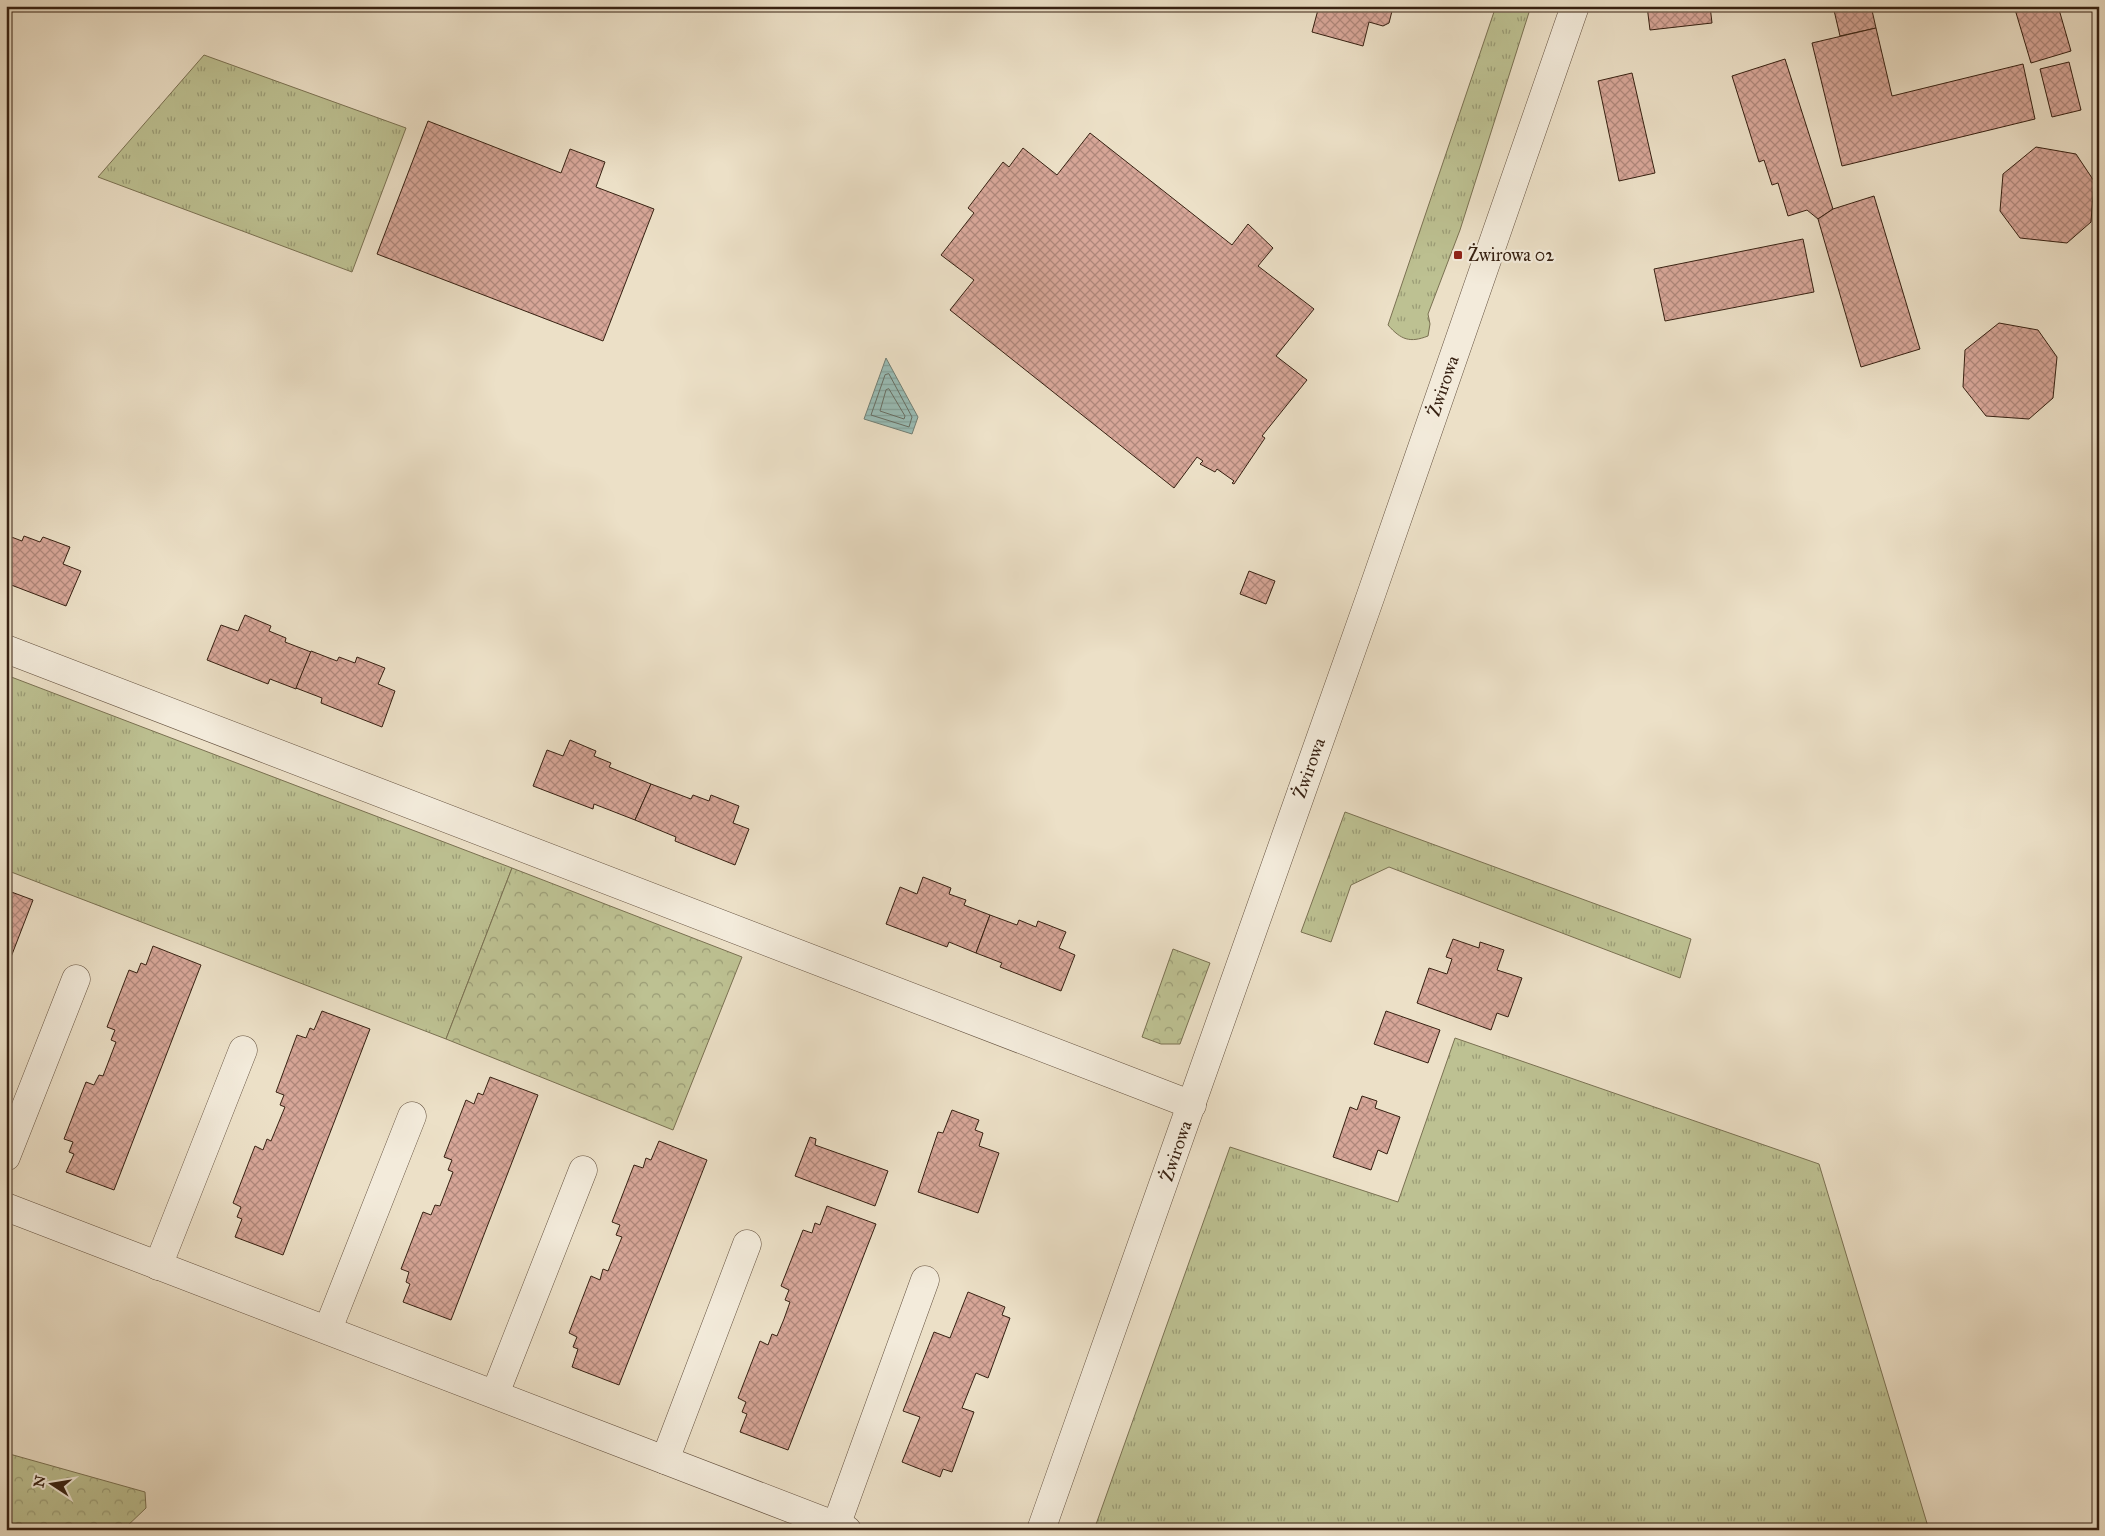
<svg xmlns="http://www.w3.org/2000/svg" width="2105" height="1536" font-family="'IM FELL Great Primer',serif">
  <defs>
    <pattern id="grass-tufts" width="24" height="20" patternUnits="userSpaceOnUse" patternTransform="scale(1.25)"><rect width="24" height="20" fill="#bdc192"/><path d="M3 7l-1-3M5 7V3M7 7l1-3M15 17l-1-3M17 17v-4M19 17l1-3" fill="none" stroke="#9a9c76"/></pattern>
    <pattern id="forest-crowns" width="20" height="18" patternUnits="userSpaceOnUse" patternTransform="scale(1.25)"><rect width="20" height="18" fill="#bdc192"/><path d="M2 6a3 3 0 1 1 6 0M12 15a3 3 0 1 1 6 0" fill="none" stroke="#9a9c76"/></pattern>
    <pattern id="water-rules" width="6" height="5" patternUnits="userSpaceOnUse" patternTransform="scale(1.25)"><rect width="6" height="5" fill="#99bdb6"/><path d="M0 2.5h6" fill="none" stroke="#84a29b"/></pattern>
    <pattern id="building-cross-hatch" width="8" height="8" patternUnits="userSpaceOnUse" patternTransform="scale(1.25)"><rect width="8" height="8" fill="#d7a698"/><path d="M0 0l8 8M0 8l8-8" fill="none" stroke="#af877b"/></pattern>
  </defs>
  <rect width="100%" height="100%" fill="#ece0c7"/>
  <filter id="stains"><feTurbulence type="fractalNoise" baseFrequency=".004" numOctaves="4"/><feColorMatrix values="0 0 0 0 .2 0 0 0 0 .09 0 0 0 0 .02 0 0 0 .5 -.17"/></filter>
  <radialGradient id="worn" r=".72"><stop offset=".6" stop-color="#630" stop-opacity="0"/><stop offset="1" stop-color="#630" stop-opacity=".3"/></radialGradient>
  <!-- grass -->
  <g fill="url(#grass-tufts)" stroke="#7a7152">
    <path d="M1496,6H1531L1460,230L1428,314L1430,324L1428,336C1410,343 1401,340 1388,325Z"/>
    <path d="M204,55L406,128L352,272L98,177Z"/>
    <path d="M6,675L512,868L446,1039L6,870Z"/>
    <path d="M1345,812L1691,939L1680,978L1389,867L1351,885L1331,942L1301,932Z"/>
    <path d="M1455,1038L1819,1164L1929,1530H1094L1230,1147L1398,1202Z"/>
  </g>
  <!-- forest -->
  <g fill="url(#forest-crowns)" stroke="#7a7152">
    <path d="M512,868L742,957L673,1130L446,1039Z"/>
    <path d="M1173,949L1210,963L1180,1044H1161L1142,1037Z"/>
    <path d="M6,1453L145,1492L146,1508L123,1530H6Z"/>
  </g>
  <!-- water -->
  <path fill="url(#water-rules)" stroke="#727f74" d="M886,358L918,417L912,434L864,419Z"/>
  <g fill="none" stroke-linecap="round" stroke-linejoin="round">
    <!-- shore -->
    <g stroke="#686f64" stroke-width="1">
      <path d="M889,374L912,417L909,427L871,415L885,375Z"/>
      <path d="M889,389L905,416L904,419L880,411L886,390Z"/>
    </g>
  </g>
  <!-- building -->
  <g fill="url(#building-cross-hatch)" stroke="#372112">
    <path d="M1319,6H1393V7L1389,23L1383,26L1369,22L1363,46L1312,32Z"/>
    <path d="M1647,6H1710L1712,23L1650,30Z"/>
    <path d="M1833,6H1871L1876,28L1840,36Z"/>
    <path d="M2014,6H2058L2071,51L2031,63Z"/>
    <path d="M1876,28L1892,96L2023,64L2035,119L1842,166L1812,43Z"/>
    <path d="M1785,59L1833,209L1818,219L1807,210L1788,216L1778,183L1772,185L1764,160L1759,162L1732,76Z"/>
    <path d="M2069,62L2081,110L2052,117L2040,69Z"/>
    <path d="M1632,73L1655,173L1619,181L1598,81Z"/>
    <path d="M428,121L561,173L570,149L605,162L596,187L654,209L603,341L377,254Z"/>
    <path d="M1090,133L1232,245L1248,224L1273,248L1258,266L1314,309L1276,356L1307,380L1262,436L1265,438L1234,484L1232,483L1234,481L1217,469L1215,472L1200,464L1203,461L1197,457L1174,488L950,310L974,280L941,255L974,213L968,208L1003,162L1009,167L1023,148L1057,175Z"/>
    <path d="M2036,147L2076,154L2094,181L2091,222L2067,243L2020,238L2000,211L2003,174Z"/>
    <path d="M1874,196L1920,349L1861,367L1818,219L1833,209Z"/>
    <path d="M1803,239L1814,292L1665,321L1654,269Z"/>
    <path d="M1999,323L2038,330L2057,357L2053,398L2029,419L1986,416L1963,387L1965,350Z"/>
    <path d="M6,535L22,541L24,536L40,542L43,537L70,547L63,564L81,571L66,606L6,583L8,578Z"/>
    <path d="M1249,571L1275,581L1266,604L1240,594Z"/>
    <path d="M245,615L271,626L269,631L286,638L285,642L311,652L296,689L270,679L268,684L207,660L221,625L238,631Z"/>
    <path d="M311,651L337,661L339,657L355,663L357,657L385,668L378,684L395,691L382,727L321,703L322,698L296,688Z"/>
    <path d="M570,740L596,751L594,756L611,763L609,767L651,784L635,820L594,804L593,809L533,786L547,750L563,756Z"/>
    <path d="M651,784L691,799L693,795L709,801L711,795L739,806L733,823L749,829L735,865L675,841L676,837L635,820Z"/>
    <path d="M923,877L951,888L949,894L966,900L964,905L990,915L976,953L949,942L947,947L886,924L900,887L917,894Z"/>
    <path d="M6,890L33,900L6,970Z"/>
    <path d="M990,915L1017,925L1019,920L1036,927L1038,921L1066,932L1059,948L1075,955L1061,991L1000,967L1002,963L976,953Z"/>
    <path d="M1453,939L1479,948L1480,942L1504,950L1497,970L1522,978L1508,1017L1497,1013L1491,1030L1417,1003L1429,968L1447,974L1452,959L1446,957Z"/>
    <path d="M153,946L201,965L114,1190L66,1172L74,1154L69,1152L73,1142L64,1139L86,1082L94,1085L99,1075L103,1076L116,1042L111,1040L115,1030L107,1027L129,970L137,973L141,963L146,965Z"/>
    <path d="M322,1011L370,1029L283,1255L235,1237L242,1219L237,1217L241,1207L233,1203L255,1146L263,1150L267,1139L271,1141L285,1107L280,1105L284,1095L276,1092L297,1035L306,1038L310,1028L314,1030Z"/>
    <path d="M1386,1011L1440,1030L1428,1063L1374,1044Z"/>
    <path d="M490,1077L538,1095L451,1320L403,1302L410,1284L406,1282L409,1272L401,1269L423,1212L431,1215L435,1205L440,1206L453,1172L448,1170L452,1160L444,1157L466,1100L474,1104L478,1093L483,1095Z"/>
    <path d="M1362,1096L1377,1101L1375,1108L1400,1117L1387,1154L1378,1150L1371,1170L1333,1157L1350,1107L1357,1110Z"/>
    <path d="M952,1110L979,1120L975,1130L983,1133L979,1146L999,1153L978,1213L918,1192L938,1132L943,1133Z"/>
    <path d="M810,1137L816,1139L815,1145L888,1171L875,1206L795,1176Z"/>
    <path d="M659,1141L707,1160L619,1385L572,1367L578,1349L573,1347L577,1337L569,1333L591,1276L600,1280L603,1269L608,1271L622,1237L616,1235L620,1225L612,1222L634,1165L643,1168L646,1158L651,1160Z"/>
    <path d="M827,1206L876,1224L788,1450L740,1432L747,1414L742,1412L746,1402L738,1398L760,1341L768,1345L772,1334L777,1336L784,1319L790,1302L785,1300L789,1290L781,1286L803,1230L812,1233L815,1223L820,1225Z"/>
    <path d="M968,1292L1005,1307L1002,1315L1010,1318L988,1378L976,1373L962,1408L974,1412L952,1472L943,1469L940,1477L902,1462L920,1417L903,1411L934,1332L950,1338Z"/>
  </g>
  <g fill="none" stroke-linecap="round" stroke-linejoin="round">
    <!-- minor casing -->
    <g stroke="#64513f" stroke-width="29">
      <g id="minor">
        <path d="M6,649L1192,1105"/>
        <path d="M6,1157L76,979"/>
        <path d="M6,1207L847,1530"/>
        <path d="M158,1266L243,1050"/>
        <path d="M328,1329L412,1116"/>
        <path d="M495,1394L583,1170"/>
        <path d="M665,1460L747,1244"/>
        <path d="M836,1526L925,1280"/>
        <path d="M1041,1530L1371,595L1575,6"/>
      </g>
    </g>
    <!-- minor -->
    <use href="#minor" stroke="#f3ebdb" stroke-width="28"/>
  </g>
  <!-- markers -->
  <rect fill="#8f2418" stroke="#f3ebdb" stroke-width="2" x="1453" y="250" width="10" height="10" rx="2.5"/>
  <g text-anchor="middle" stroke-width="4.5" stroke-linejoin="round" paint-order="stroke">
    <!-- poi labels -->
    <g font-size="18" fill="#372112" stroke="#f3ebdb" text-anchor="start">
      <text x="1468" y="261">Żwirowa 02</text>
    </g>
    <!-- street labels -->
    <g font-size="18" fill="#372112" stroke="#f3ebdb">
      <text transform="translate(1443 386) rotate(-71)" y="6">Żwirowa</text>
      <text transform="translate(1309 768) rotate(-70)" y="6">Żwirowa</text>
      <text transform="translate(1176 1151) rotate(-71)" y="6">Żwirowa</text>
    </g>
  </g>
  <!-- margin -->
  <rect width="2105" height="1536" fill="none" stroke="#ece0c7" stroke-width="25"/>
  <rect x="8" y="8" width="2090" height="1521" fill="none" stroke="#372112" stroke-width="2.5"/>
  <rect x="12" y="12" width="2080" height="1511" fill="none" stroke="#372112"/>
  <!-- north arrow -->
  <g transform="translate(52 1484) rotate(282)" stroke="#f3ebdb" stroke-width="4" paint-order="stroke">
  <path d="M0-4L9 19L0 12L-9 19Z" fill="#372112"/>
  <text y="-8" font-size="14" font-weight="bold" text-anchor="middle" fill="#372112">N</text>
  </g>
  <rect width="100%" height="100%" filter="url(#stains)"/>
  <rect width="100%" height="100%" fill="url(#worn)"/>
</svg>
